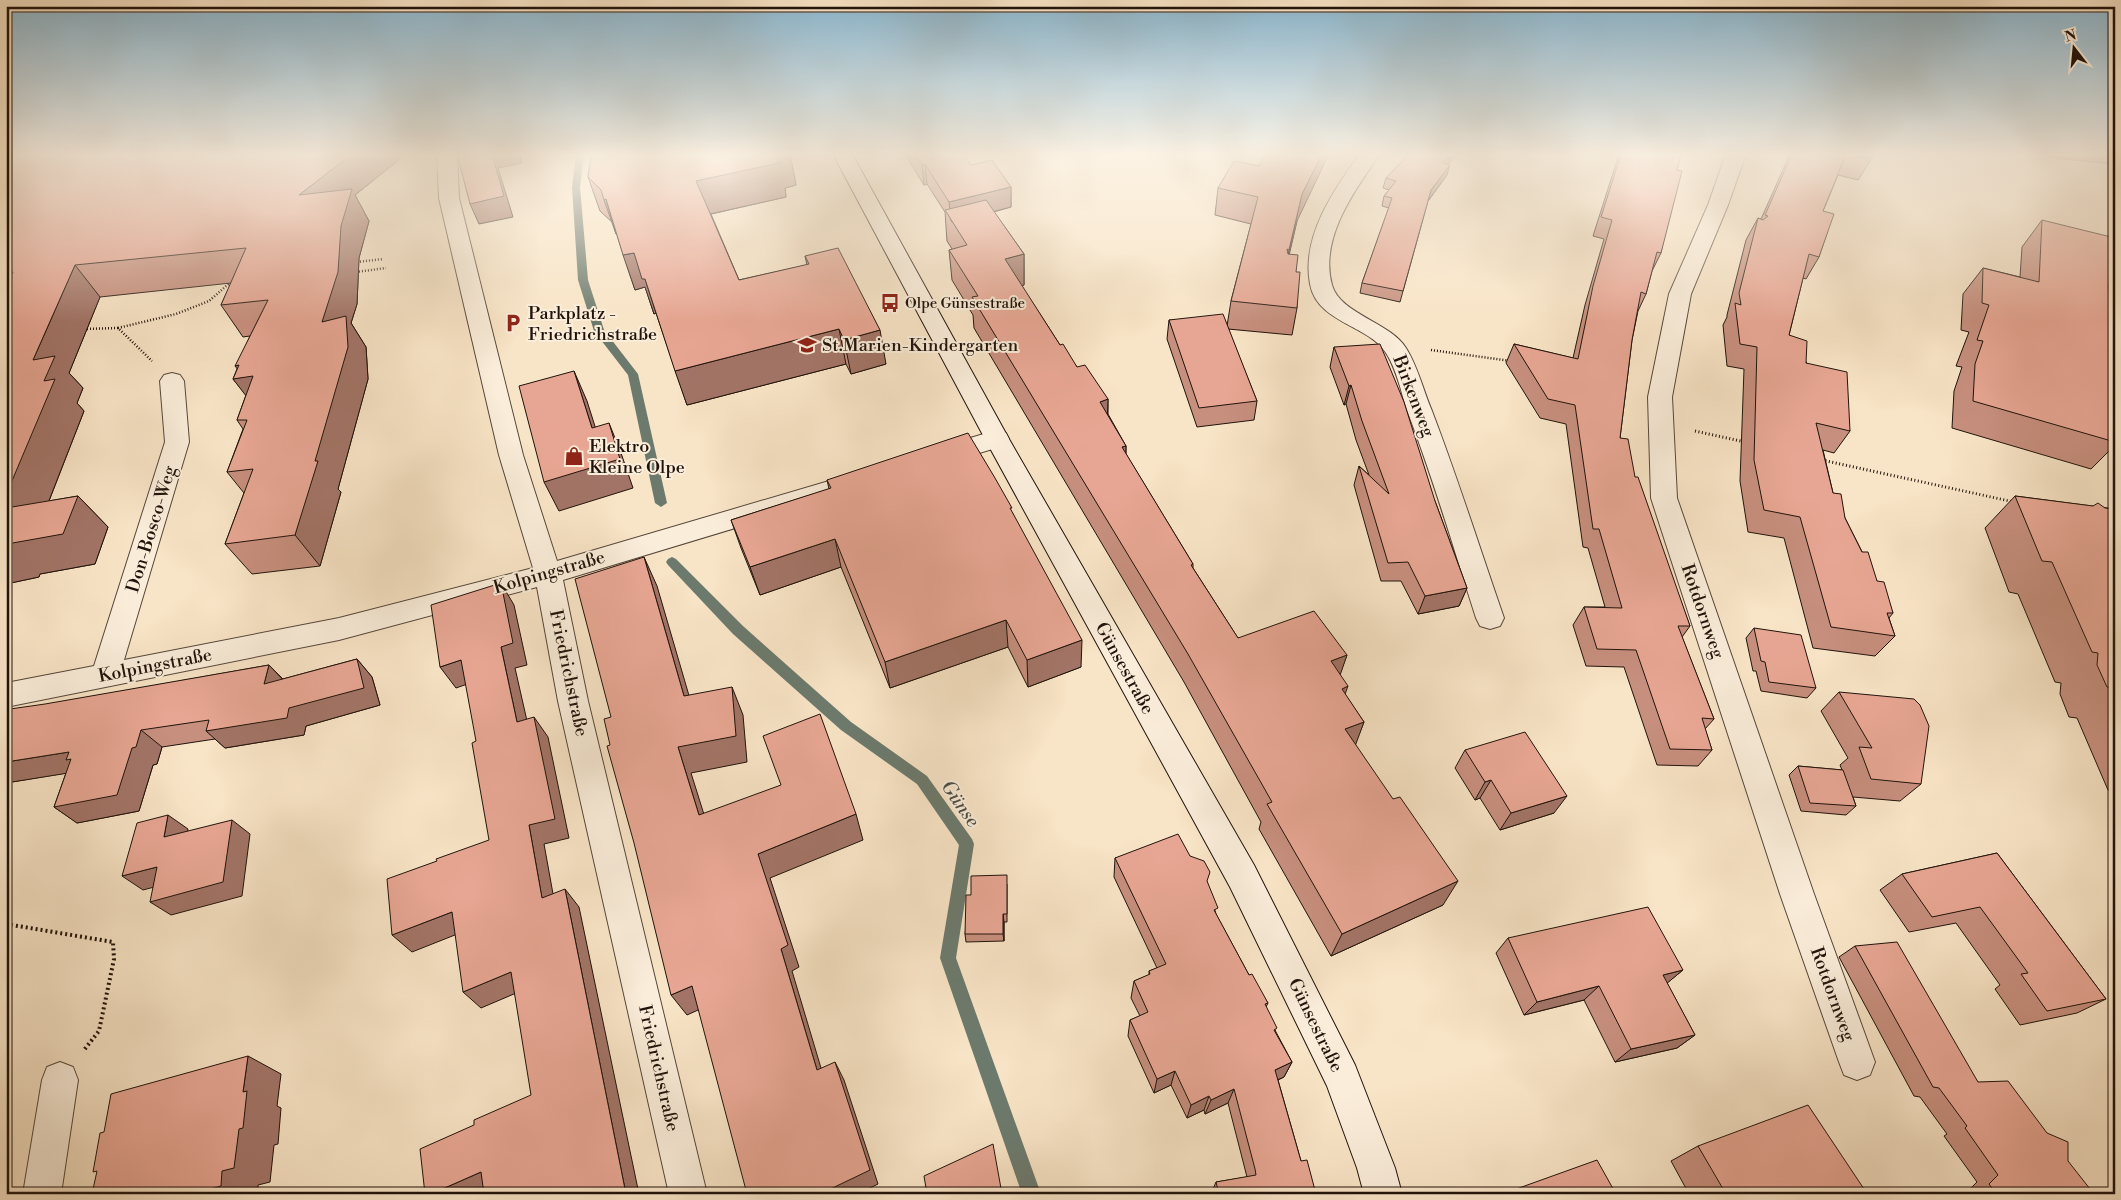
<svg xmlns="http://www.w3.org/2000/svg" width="2121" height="1200" font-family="'Libre Bodoni',serif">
  <rect width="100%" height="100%" fill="#f8e4c6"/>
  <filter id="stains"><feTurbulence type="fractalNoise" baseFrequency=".004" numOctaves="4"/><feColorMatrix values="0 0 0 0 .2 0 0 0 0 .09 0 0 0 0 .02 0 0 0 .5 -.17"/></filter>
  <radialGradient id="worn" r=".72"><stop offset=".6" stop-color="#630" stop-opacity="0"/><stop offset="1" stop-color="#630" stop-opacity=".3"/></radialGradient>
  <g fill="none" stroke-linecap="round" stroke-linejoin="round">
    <!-- stream -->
    <g fill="#6c7a6d" fill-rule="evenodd">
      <path d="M576,154H584L580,187L588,280L604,330L638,374L667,503L661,507L655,503L628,375L594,331L578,280L572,187Z"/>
      <path d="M672,557L676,559L743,626L851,722L927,776L972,839L974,844L956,958L1041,1194H1022L940,958L959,845L917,784L841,730L733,634L668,565L666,562L668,559Z"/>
    </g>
    <!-- street casing -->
    <g stroke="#56473a" stroke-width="2">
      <g id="street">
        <path d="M437,154H457L459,198L523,455L557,561L829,481L838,483L842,490L838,497L563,580L588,701L707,1194H669L558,701L537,587L339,640L6,707V683L94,666L165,442L160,381L164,375L172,373L180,375L184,381L189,442L124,660L339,618L533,568L499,455L439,198Z"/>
        <path d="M1360,154H1380C1355,190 1319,238 1332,285C1340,314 1390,322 1406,348C1418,367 1423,390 1432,411C1458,479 1480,549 1504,618L1500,626L1490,629L1480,626L1476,618C1454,549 1433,478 1407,410C1401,392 1397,370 1386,353C1369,325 1317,323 1310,284C1301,237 1334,189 1360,154Z"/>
        <path d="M1726,154H1746L1728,205L1691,294L1672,397L1677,498L1814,894L1875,1062L1870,1075L1857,1080L1844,1075L1839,1062L1780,894L1651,498L1648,397L1669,294L1708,205Z"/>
        <path d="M997,430L1006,433L1009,439L1006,445L939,465L930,462L927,456L930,450Z"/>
        <path d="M60,1062L73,1067L78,1080L61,1194H23L42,1080L47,1067Z"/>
      </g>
    </g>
    <!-- secondary casing -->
    <g stroke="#20130b" stroke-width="2">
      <path id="secondary" d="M833,154H852L1009,439L1254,865L1355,1065L1395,1168L1402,1194H1364L1357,1168L1327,1086L1230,887L985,439Z"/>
    </g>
    <!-- path-far2 -->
    <g stroke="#20130b" stroke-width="2.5" stroke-dasharray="1 2" stroke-linecap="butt">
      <path d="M357,262L383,259"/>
      <path d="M356,272L386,268"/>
      <path d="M118,328L176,314L209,301L232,281"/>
      <path d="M84,329L118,328L152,361"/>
      <path d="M1431,350L1511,361"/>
    </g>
    <!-- path-far1 -->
    <g stroke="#20130b" stroke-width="3" stroke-dasharray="1 2.5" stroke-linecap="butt">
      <path d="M1695,431L1745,442"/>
      <path d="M1822,460L2014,502"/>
    </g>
    <!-- path -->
    <path stroke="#20130b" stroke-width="4" stroke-dasharray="2 3" stroke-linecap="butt" d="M6,924L113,942L114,959L99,1031L84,1050"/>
    <!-- street -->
    <use href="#street" fill="#faedda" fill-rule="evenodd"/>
    <!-- secondary -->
    <use href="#secondary" fill="#faedda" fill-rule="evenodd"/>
  </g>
  <!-- wall -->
  <g fill="#c78f7e" stroke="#20130b">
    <path d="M6,154H411V155H405L355,195L369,221L359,258L357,304L351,323L366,347L368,379L338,489L341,492L320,566L252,574L225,544L244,493L227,472L243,429L237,420L246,395L233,379L250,336L243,337L221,305L231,283L100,297L69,373L83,388L77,403L84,411L49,501L78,496L108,527L95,564L40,574L39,577L6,584Z"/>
    <path d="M590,154H790L796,185L785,188L786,197L711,214L739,280L807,265L805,256L886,364L851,374L846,364L687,405L656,313L654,314L645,287L635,290L613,223L600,211L588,177L591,158Z"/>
    <path d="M905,154H963L971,165L1011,187V207L994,212L1024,254V285L1022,286L1060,345L1077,367L1108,399V414L1126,446V454L1193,564V568L1238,638L1347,655L1340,674L1345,694L1364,722L1355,744L1443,905L1331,956L1259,829L1261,822L1184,682L974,328L973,315L952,280L949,250L952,249L947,241L945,212L927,184L924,185Z"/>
    <path d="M1619,154H1681L1677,170L1661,253L1652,271L1646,294L1638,311L1632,340L1620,438L1690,626L1682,637L1714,719L1705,729L1712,750L1698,766L1657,765L1624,667L1586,666L1573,625L1584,607H1605L1588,548L1583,547L1566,424L1540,418L1506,363L1514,344L1573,358L1585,305L1604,239L1593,236Z"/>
    <path d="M1790,154H1872V158L1858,180L1838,175L1823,211L1819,257L1806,279L1803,278L1789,335L1850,431L1834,453L1823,450L1833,493L1845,518L1893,613L1889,618L1895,636L1875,656L1813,648L1784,538L1748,532L1740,481L1744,369L1727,366L1723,325L1727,317V315L1746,240L1758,218L1761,219Z"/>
    <path d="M2054,154H2115V184H2114L2113,164L2054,158Z"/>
    <path d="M1448,164L1447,175L1428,201L1400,302L1360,293L1362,283L1389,208L1382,206L1384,196L1389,190L1383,188L1386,178Z"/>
    <path d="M1259,166L1297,221L1289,254L1296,272L1297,308L1292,335L1228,329L1257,401L1254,420L1197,427L1167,339L1169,320L1227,326L1231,301L1251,224L1215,215L1218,188Z"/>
    <path d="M2042,220L2113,286L2109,291L2115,399V445L2091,469L1952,428L1954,391L1962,367L1956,366L1969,332L1961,330L1963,294L1983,268L2020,277L2022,247Z"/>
    <path d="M1334,347L1435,501L1467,588L1459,606L1418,614L1401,581H1381L1354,485L1359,466L1369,475L1356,440L1346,404L1344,405L1330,367Z"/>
    <path d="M827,480L1012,512L1081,667L1028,687L1008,647L890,688L841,567L760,595L741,548L731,520L829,489Z"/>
    <path d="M2015,496L2115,509V792L2108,790L2077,718L2069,717L2060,694L2061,683L2055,682L2018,594L2009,592L1985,528Z"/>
    <path d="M1754,628L1816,688L1807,698L1761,691L1756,671H1753L1746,638Z"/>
    <path d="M357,659L372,677L380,705L306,726L304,735L225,748L215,739L162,747L157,764L153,765L139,811L77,823L54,807L66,773L12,782L6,779V712L269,665L283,679Z"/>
    <path d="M1839,692L1921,784L1900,801L1853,797L1856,806L1846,815L1801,811L1789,775L1798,766L1842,770L1840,765L1848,758L1821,711Z"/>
    <path d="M1465,750L1554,813L1500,830L1480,798L1475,800L1455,768Z"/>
    <path d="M1997,853L2106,999L2077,1013L2020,1025L1995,989L2000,985L1956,923L1909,932L1880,890L1902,874Z"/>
    <path d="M1190,856L1207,882L1216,914L1249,975L1268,1003L1266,1007L1276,1032L1292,1062L1284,1077L1278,1080L1301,1161L1316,1194H1211L1216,1182L1247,1177L1228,1103L1205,1114L1204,1110L1187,1118L1171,1085L1154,1093L1128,1036L1130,1020L1140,1016L1131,998L1134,981L1149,975V971L1157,968L1114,877L1115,858Z"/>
    <path d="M1007,884V922H1004V941L966,942L965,934L971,895Z"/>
    <path d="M1508,938L1683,970L1667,983L1695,1035L1677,1048L1615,1062L1584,1000L1524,1015L1496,953Z"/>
    <path d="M1855,946L1978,1082L2094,1194H1970L1968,1191L1977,1182L1944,1136L1947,1134L1920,1097L1914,1096L1839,957Z"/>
    <path d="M1698,1146L1866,1192L1875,1194H1689L1671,1161Z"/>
    <path d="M1519,1188L1616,1194H1511Z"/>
  </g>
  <!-- shaded-wall -->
  <g fill="#a27467" stroke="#20130b">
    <path d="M352,154H404L405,155L355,195L369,221L359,258L357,304L351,323L366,347L368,379L338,489L341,492L320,566L295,535L315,461L322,322L299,195Z"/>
    <path d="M492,154H519L522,163L498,168L513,217L479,224L470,204Z"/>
    <path d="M780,154H790L796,185L785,188L786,197L706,215L696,181Z"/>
    <path d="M1322,154H1329L1297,221L1284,277L1289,250L1302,194Z"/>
    <path d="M1451,154H1457L1440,173L1443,163Z"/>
    <path d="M925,164L927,184L924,185L922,165Z"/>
    <path d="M1450,165L1447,175L1428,201L1431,190Z"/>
    <path d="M1011,187V207L952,222L951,220L949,202Z"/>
    <path d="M606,199L616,234L604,200Z"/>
    <path d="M634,253L645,279L656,313L654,314L645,287L635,290L623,255Z"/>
    <path d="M1024,254V285L1006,290L1005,259Z"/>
    <path d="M75,265L100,297L69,373L83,388L77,403L84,411L34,539L78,496L108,527L95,564L40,574L39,577L6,584V495L44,381L33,360Z"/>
    <path d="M839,329L846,364L687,405L675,371Z"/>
    <path d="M880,330L886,364L851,374L844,340Z"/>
    <path d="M239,365L253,376L257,410L233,379L244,377L235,366Z"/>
    <path d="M574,371L587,401L605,458L592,428Z"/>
    <path d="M1351,385L1346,404L1344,405L1349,386Z"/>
    <path d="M1108,399L1107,430L1100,402Z"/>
    <path d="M609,423L621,453L633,488L559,511L544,482Z"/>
    <path d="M1126,446L1125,476L1122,447Z"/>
    <path d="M835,539L841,567L760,595L750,567Z"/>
    <path d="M644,557L657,586L697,723L684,696Z"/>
    <path d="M501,583L514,605L527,665L515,668L532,743L517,722L501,647Z"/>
    <path d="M1467,588L1459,606L1418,614L1425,596Z"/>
    <path d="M1006,620L1008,647L890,688L885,662Z"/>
    <path d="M1082,640L1081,667L1028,687L1027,660Z"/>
    <path d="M1347,655L1337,684L1331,661Z"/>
    <path d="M357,659L372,677L380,705L306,726L304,735L225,748L206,731L289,708Z"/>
    <path d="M461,660L476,681L456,688L440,667Z"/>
    <path d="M269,665L286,683L264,684Z"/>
    <path d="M1348,686L1338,714L1342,689Z"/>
    <path d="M732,687L743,715L747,762L691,773L712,840L699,815L678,747Z"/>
    <path d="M534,717L548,737L569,838L544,844L557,916L542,898L529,825Z"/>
    <path d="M1364,722L1354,749L1345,729Z"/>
    <path d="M141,730L162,747L157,764L153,765L139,811L77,823L54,807L132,748Z"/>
    <path d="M69,752L81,771L12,782L6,779V762Z"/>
    <path d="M1491,780L1480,798L1475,800L1485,782Z"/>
    <path d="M1567,796L1554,813L1500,830L1511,813Z"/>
    <path d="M856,814L863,840L770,878L799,967L792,971L827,1088L817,1070L781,949L758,854Z"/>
    <path d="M168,815L188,829L184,851L164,837Z"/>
    <path d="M232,820L250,834L242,896L171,915L150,902Z"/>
    <path d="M157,867L177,881L143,890L122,876Z"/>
    <path d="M1458,881L1443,905L1331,956L1342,934Z"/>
    <path d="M565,889L579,907L639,1194H626Z"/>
    <path d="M452,912L470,929L412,952L392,935Z"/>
    <path d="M1003,914L1004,922V941L1003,934Z"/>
    <path d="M1683,970L1666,984L1663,975Z"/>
    <path d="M511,972L528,988L481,1008L463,992Z"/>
    <path d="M692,986L707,1006L687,1015L671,995Z"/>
    <path d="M1599,986L1584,1000L1524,1015L1537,1002Z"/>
    <path d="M1695,1035L1677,1048L1615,1062L1631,1049Z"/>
    <path d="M248,1056L281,1074L277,1106L281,1108L278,1144L274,1145L270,1182L258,1185V1194H193L222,1171L243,1092Z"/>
    <path d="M835,1062L844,1080L878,1184L858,1194H820Z"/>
    <path d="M1292,1062L1284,1077L1268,1084L1275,1070Z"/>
    <path d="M1175,1071L1171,1085L1154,1093L1157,1079Z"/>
    <path d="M1234,1089L1228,1103L1205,1114L1211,1100Z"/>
    <path d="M1209,1096L1204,1110L1187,1118L1191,1105Z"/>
    <path d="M481,1172L500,1182L475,1194H431Z"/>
  </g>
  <!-- building -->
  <g fill="#e7a693" stroke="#20130b">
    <path d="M6,154H352L299,195L352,189L341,226L338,272L322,322L346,316L348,347L315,461H318L295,535L225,544L253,469L227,472L247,420H237L253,376L233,379L239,365L235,366L268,300L221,305L246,248L75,265L33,360L55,356L44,381L55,379L6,495V285L13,272H6Z"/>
    <path d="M457,154H492L504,196L470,204Z"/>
    <path d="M590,154H780L775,155L779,163L696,181L739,280L809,264L805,256L838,248L880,330L844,340L839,329L675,371L645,279H642L634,253L623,255L606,199L604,200L601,190L588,177L591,158Z"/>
    <path d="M915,154H963L971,165L992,160L1011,187L949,202L925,164L922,165Z"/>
    <path d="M1266,154H1322L1302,194L1289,250L1287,249L1288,254L1298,255L1296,272H1300L1297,308L1231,301L1258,197L1218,188L1234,161L1259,166Z"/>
    <path d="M1409,154H1451L1443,163L1450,165L1431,190L1403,291L1362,283L1392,198L1384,196L1396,181L1386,178Z"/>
    <path d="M1621,154H1681L1677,170L1682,171L1661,253L1657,252L1646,294L1641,292L1632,340L1620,438L1628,439L1635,477H1638L1690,626H1678L1714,719L1702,718L1712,750L1670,749L1636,650L1597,649L1584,607L1622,608L1599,529H1593L1575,405L1548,399L1514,344L1578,359L1593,286L1612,220L1601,217Z"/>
    <path d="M1792,154H1846L1823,211L1834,214L1819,257L1809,254L1789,335L1807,341L1806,363L1847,372L1850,431L1816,423L1833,493L1841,494L1845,518L1862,552H1868L1877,581L1884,582L1893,613H1887L1895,636L1831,627L1800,517L1764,510L1754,460L1757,347L1740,344L1735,303L1741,305L1739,293L1758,218L1763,220L1768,216L1765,215Z"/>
    <path d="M1853,154H1872V158Z"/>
    <path d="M986,200L1024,254L1005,259L1060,345L1063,344L1077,367L1085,365L1108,399L1100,402L1126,446L1122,447L1193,564L1191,565L1238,638L1314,611L1347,655L1331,661L1348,686L1342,689L1364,722L1345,729L1393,799L1400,797L1458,881L1342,934L1267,804L1272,802L1188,654L972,297L978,296L949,250L967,245L945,210Z"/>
    <path d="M2042,220L2111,237L2113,286L2109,285L2115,399V442L1973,401L1975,364L1983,341L1977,340L1989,305L1982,303L1983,268L2039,282Z"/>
    <path d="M1223,314L1257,401L1199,408L1169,320Z"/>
    <path d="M1380,344L1404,402L1435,501L1467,588L1425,596L1408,562L1388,563L1359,466L1389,494L1362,421L1351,385L1349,386L1334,347Z"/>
    <path d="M574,371L592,428L609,423L620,459L544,482L519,386Z"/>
    <path d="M968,433L995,478L1012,508H1010L1082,640L1027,660L1006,620L885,662L835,539L750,567L731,520L831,488L827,480Z"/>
    <path d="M78,496L63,534L7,544L6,545V508Z"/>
    <path d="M2015,496L2093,506L2098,503L2105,508L2115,509V688L2107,687L2097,665L2098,653L2092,652L2052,562L2042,561Z"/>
    <path d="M644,557L684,696L732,687L736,736L678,747L699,815L781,785L763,736L820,714L856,814L758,854L788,945L781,949L817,1070L835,1062L870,1170L820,1194H747L692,986L671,995L634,843L607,746L610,745L604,719L611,717L575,579Z"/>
    <path d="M501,583L513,643L501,647L517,722L534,717L555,819L529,825L542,898L565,889L626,1194H484L481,1172L431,1194H425L420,1149L474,1125V1120L531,1095L511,972L463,992L452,912L392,935L387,879L437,861L436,859L489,840L472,743L476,741L461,660L440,667L431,605Z"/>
    <path d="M1754,628L1801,635L1816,688L1769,682L1765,662L1761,661Z"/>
    <path d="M357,659L364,688L289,708L287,718L206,731L209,720L141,730L136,747L132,748L117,795L54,807L71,759L66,760L69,752L6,762V712L9,711L10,709L45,704L269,665L264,684Z"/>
    <path d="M1839,692L1914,699L1920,705L1929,726L1921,784L1871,779L1859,747L1872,748Z"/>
    <path d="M1525,732L1567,796L1511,813L1491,780L1485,782L1465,750Z"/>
    <path d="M1798,766L1843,770L1856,806L1810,803Z"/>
    <path d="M168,815L164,837L232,820L223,882L150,902L157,867L122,876L137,823Z"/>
    <path d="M1178,834L1190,856L1204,861L1210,872L1207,881L1218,908L1214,910L1249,975L1252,974L1268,1003L1265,1004L1277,1028L1274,1030L1292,1062L1275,1070L1301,1161L1307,1160L1316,1194H1219L1216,1182L1256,1175L1255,1169L1234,1089L1211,1100L1209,1096L1191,1105L1175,1071L1157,1079L1130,1020L1148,1012L1134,981L1150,974L1149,971L1166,964L1115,858Z"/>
    <path d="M1997,853L2106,999L2047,1011L2021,974L2028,973L1980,907L1932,917L1902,874Z"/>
    <path d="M1007,875V914H1003V934H965L966,895H971V876Z"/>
    <path d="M1648,907L1683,970L1663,975L1695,1035L1631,1049L1599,986L1537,1002L1508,938Z"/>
    <path d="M1897,942L1978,1082L2008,1081L2047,1133L2068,1142V1161L2094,1194H1996L1989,1184L1998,1175L1965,1128L1967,1126L1939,1088L1933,1087L1855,946Z"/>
    <path d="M248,1056L243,1092L247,1091L243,1128L239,1129L234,1168L222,1171L221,1186L193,1194H92L97,1171L93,1172L100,1133L104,1132L111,1094Z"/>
    <path d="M1808,1105L1866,1192L1872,1189L1875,1194H1726L1698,1146Z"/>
    <path d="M993,1144L1002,1194H927L924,1176Z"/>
    <path d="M1597,1160L1616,1194H1522L1519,1188Z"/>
  </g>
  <!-- sky -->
  <linearGradient id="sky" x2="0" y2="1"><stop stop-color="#8bb8d1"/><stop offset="0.48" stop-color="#fcf3e5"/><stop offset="1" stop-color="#fcf3e5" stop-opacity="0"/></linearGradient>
  <rect width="2121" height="322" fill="url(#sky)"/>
  <!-- icons -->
  <defs>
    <g id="bus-bare" transform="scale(1.5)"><path d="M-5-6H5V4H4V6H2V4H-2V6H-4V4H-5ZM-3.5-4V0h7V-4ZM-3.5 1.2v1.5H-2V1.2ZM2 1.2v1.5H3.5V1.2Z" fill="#8f2418" stroke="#faedda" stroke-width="2.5" paint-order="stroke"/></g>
    <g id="parking-bare" transform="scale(1.5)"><path d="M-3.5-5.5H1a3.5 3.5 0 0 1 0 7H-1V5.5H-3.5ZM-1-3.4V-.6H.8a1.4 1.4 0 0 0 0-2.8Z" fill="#8f2418" stroke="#faedda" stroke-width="2.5" paint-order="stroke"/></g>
    <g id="school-bare" transform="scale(1.5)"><path d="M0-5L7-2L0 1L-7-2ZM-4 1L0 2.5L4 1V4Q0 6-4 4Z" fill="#8f2418" stroke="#faedda" stroke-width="2.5" paint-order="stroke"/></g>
    <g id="shop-bare" transform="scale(1.5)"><path d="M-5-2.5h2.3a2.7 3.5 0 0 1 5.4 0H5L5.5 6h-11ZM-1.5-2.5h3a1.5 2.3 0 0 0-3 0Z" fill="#8f2418" stroke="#faedda" stroke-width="2.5" paint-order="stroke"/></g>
  </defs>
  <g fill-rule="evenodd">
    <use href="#bus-bare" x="890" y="303"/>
    <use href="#parking-bare" x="513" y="323"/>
    <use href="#school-bare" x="807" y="345"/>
    <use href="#shop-bare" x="574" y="456"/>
  </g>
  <g text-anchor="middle" stroke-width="4" stroke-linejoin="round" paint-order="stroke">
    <!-- far-poi labels -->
    <g font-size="15" fill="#20130b" stroke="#faedda" text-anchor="start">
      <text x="905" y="308">Olpe Günsestraße</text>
    </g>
    <!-- poi labels -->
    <g font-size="18" fill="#20130b" stroke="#faedda" text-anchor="start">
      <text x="528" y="319">Parkplatz -<tspan x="528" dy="21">Friedrichstraße</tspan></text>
      <text x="822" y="351">St.Marien-Kindergarten</text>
      <text x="589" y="452">Elektro<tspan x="589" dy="21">Kleine Olpe</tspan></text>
    </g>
    <!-- street labels -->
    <g font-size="18" fill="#20130b" stroke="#faedda">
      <text transform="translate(1414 396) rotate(69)" y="6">Birkenweg</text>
      <text transform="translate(151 529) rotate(-73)" y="6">Don-Bosco-Weg</text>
      <text transform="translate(549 572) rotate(-16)" y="6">Kolpingstraße</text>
      <text transform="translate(1703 611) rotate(71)" y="6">Rotdornweg</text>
      <text transform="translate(155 665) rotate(-11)" y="6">Kolpingstraße</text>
      <text transform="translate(1125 668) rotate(61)" y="6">Günsestraße</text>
      <text transform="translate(569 673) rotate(78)" y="6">Friedrichstraße</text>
      <text transform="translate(1833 994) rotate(70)" y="6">Rotdornweg</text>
      <text transform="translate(1316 1025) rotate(64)" y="6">Günsestraße</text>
      <text transform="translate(659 1068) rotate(77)" y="6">Friedrichstraße</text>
    </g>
    <!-- water labels -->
    <g font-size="19" font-style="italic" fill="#4c4f44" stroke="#faedda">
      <text transform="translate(961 803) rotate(55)" y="7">Günse</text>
    </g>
  </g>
  <!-- margin -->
  <rect width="2121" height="1200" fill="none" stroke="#f8e4c6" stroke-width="25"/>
  <rect x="8" y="8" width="2106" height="1185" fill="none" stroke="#20130b" stroke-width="2.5"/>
  <rect x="12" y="12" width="2096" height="1175" fill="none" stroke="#20130b"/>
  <!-- north arrow -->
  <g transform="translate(2074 48) rotate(344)" stroke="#faedda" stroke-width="4" paint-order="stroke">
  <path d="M0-4L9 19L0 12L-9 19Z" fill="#20130b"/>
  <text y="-8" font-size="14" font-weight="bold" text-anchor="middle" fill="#20130b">N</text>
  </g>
  <rect width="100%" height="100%" filter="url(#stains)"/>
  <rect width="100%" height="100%" fill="url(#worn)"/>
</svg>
